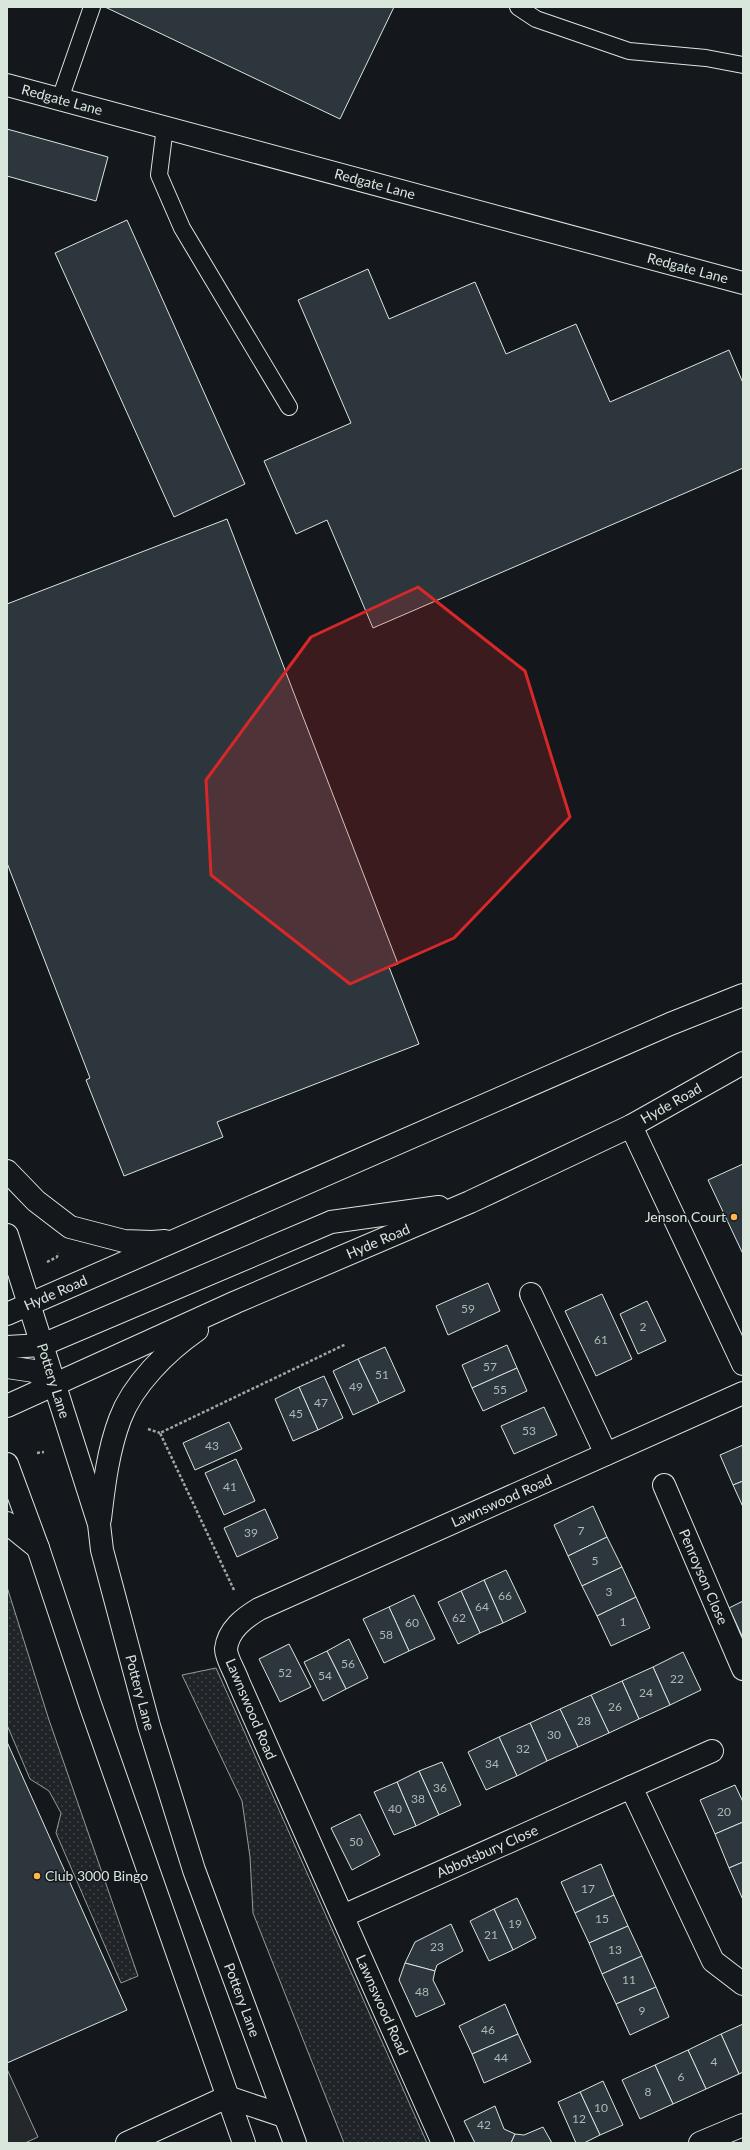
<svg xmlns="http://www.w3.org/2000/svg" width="750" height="2150" font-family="Lato,sans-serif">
  <defs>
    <pattern id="grass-dots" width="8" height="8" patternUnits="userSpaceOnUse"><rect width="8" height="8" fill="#202428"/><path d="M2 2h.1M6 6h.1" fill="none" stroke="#404447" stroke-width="1.8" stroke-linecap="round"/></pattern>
  </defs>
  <rect width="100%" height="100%" fill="#14181c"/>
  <!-- grass -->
  <g fill="url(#grass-dots)" stroke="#939e99">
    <path d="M7,1587L49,1720L138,1976L121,1983L56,1833L61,1813L49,1791L30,1779L7,1725Z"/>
    <path d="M216,1668L427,2143H344L253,1913L250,1857L242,1801L182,1675Z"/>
  </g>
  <!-- parking -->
  <path fill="#24282b" stroke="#939e99" d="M7,2069L38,2137L25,2143H7Z"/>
  <!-- building -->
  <g fill="#2c363c" stroke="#d8e6dc">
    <path d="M105,7H394L340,119Z"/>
    <path d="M7,129L108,157L96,201L7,176Z"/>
    <path d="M127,220L245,484L174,517L55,253Z"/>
    <path d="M368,269L389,319L475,282L506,354L576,324L610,402L729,350L743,383V468L373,628L327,520L296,534L264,461L351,423L298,300Z"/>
    <path d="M227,519L398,964L389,967L419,1044L217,1122L223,1137L124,1176L86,1080L90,1078L7,863V604Z"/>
    <path d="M743,1164V1254L708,1180Z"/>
    <path d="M488,1283L500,1311L448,1335L436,1306Z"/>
    <path d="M602,1294L632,1359L596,1376L565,1311Z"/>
    <path d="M647,1301L666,1341L638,1354L620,1314Z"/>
    <path d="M507,1345L517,1368L472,1388L462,1365Z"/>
    <path d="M385,1347L405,1391L379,1403L358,1359Z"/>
    <path d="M358,1359L379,1403L353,1415L333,1371Z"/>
    <path d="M517,1368L527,1391L483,1411L472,1388Z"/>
    <path d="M324,1376L343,1418L318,1430L299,1387Z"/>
    <path d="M299,1387L318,1430L293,1441L275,1399Z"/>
    <path d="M544,1407L557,1435L514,1454L501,1426Z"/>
    <path d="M229,1422L242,1449L195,1470L183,1443Z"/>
    <path d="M743,1445V1481L733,1485L720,1455Z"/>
    <path d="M236,1459L255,1501L224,1515L205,1473Z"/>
    <path d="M743,1481V1507L733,1485Z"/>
    <path d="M593,1506L607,1537L568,1556L554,1525Z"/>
    <path d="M265,1509L278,1538L237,1557L224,1528Z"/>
    <path d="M607,1537L622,1567L582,1586L568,1556Z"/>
    <path d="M622,1567L636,1597L597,1616L582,1586Z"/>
    <path d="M506,1570L526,1612L503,1623L484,1580Z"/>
    <path d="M484,1580L503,1623L480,1633L461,1591Z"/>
    <path d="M461,1591L480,1633L458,1644L438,1602Z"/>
    <path d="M414,1595L435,1639L409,1651L389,1607Z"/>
    <path d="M636,1597L650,1628L611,1646L597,1616Z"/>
    <path d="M743,1601V1638L729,1608Z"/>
    <path d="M389,1607L409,1651L384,1663L363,1619Z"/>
    <path d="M349,1639L368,1678L346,1689L327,1651Z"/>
    <path d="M289,1644L311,1687L280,1702L259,1659Z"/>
    <path d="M327,1651L346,1689L323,1701L304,1662Z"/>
    <path d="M683,1652L701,1690L670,1705L653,1667Z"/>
    <path d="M653,1667L670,1705L639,1719L622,1681Z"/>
    <path d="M622,1681L639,1719L609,1733L591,1695Z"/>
    <path d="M591,1695L609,1733L578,1747L560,1709Z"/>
    <path d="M560,1709L578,1747L547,1761L530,1723Z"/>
    <path d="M530,1723L547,1761L517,1776L499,1737Z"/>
    <path d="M499,1737L517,1776L486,1790L468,1752Z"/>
    <path d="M7,1742L127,2010L7,2063Z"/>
    <path d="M442,1762L461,1805L439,1815L419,1771Z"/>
    <path d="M419,1771L439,1815L416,1826L397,1782Z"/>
    <path d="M397,1782L416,1826L394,1835L374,1792Z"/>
    <path d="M735,1785L743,1802V1822L715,1834L700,1800Z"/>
    <path d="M360,1814L380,1855L352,1870L331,1828Z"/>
    <path d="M743,1822V1862L729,1868L715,1834Z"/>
    <path d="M743,1862V1900L729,1868Z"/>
    <path d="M601,1864L614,1895L575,1913L561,1882Z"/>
    <path d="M614,1895L628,1926L589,1943L575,1913Z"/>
    <path d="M517,1898L536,1938L513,1950L494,1909Z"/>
    <path d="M494,1909L513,1950L489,1961L470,1921Z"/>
    <path d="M451,1924L463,1951L437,1965L435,1971L405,1963L415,1942Z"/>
    <path d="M628,1926L642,1956L602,1974L589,1943Z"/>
    <path d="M642,1956L656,1987L616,2004L602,1974Z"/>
    <path d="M405,1963L435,1971L433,1980L445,2004L416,2017L399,1980Z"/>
    <path d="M656,1987L669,2017L630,2035L616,2004Z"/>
    <path d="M505,2004L518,2034L472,2054L459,2026Z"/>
    <path d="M743,2024V2072L739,2074L721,2034Z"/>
    <path d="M518,2034L531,2062L484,2083L472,2054Z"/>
    <path d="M721,2034L739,2074L706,2089L688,2050Z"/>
    <path d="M688,2050L706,2089L673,2104L655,2065Z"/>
    <path d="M655,2065L673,2104L640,2119L622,2080Z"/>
    <path d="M603,2081L623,2125L600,2135L580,2092Z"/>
    <path d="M580,2092L600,2135L584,2143H576L558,2102Z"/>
    <path d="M495,2106L504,2129L515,2134L511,2143H475L464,2121Z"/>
    <path d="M543,2127L552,2143H511L515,2134L524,2135Z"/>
  </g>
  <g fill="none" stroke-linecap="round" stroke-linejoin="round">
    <!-- lane casing -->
    <g stroke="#d8e6dc" stroke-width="18">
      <g id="lane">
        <path d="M518,7L536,19L629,51L706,58L743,65"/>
        <path d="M60,99L92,7"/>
        <path d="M165,127L159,175L182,228L289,407"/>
      </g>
    </g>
    <!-- street casing -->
    <g stroke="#d8e6dc" stroke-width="24">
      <g id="street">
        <path id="s1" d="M7,85L743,283"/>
        <path d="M631,1126L743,1364"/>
        <path d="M531,1294L606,1454"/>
        <path id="s2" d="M664,1485L743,1669"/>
        <path d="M631,1787L712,1751"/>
        <path id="s3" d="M343,1916L631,1787L713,1961L743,1984"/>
        <path d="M127,2143L227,2097L284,2116"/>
        <path id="s4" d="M443,2143L238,1681C235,1672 226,1658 226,1649C228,1630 244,1618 259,1609L743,1393"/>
        <path d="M700,2143L743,2125"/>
      </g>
    </g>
    <!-- highway casing -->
    <g stroke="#d8e6dc" stroke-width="24">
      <g id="highway">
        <path d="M7,1171L36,1201L70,1227L124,1241L152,1242L165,1241"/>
        <path id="s5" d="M7,1235L99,1524L102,1550L149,1726L194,1870L295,2143"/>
        <path id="s6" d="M7,1314L670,1024L743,995"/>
        <path d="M7,1347L42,1345L331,1222L439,1207"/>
        <path d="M7,1367L34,1371L55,1385"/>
        <path id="s7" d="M7,1406L236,1302L470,1202L631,1126L743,1063"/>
        <path d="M7,1464L38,1548L90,1704L244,2143"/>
        <path d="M100,1519C104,1485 108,1451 120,1419C133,1384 167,1351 197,1330"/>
        <path d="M7,1523L38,1548"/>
      </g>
    </g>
    <!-- path -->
    <g stroke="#9da8a2" stroke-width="2.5" stroke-dasharray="3 2" stroke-linecap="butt">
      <path d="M47,1262L57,1257L58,1253"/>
      <path d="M148,1429L160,1433"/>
      <path d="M37,1453L44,1452"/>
      <path d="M234,1590L160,1433L346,1344"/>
    </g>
    <!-- lane -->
    <use href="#lane" stroke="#14181c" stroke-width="16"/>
    <!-- street -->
    <use href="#street" stroke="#14181c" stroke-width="22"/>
    <!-- highway -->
    <use href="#highway" stroke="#14181c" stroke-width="22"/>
  </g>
  <!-- marked area -->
  <path fill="#d62828" fill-opacity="0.2" stroke="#d62828" stroke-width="3" stroke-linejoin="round" d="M418,587L525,671L570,817L454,938L350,984L211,875L206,780L311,637Z"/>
  <!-- markers -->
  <g fill="#ffb74d" stroke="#14181c" stroke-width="1.5">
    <circle cx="734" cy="1217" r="4"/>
    <circle cx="37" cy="1876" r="4"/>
  </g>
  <g text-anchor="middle" stroke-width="3" stroke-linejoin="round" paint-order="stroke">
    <!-- number labels -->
    <g font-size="12" fill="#adbab4">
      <text x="468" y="1313">59</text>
      <text x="643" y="1331">2</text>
      <text x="601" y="1344">61</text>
      <text x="490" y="1371">57</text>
      <text x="382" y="1379">51</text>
      <text x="356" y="1391">49</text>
      <text x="500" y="1394">55</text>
      <text x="321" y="1407">47</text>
      <text x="296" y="1418">45</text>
      <text x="529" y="1435">53</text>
      <text x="212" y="1450">43</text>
      <text x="230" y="1491">41</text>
      <text x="581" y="1535">7</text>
      <text x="251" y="1537">39</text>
      <text x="595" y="1565">5</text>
      <text x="609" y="1596">3</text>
      <text x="505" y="1600">66</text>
      <text x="482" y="1611">64</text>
      <text x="459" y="1622">62</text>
      <text x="623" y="1626">1</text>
      <text x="412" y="1627">60</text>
      <text x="386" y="1639">58</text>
      <text x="348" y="1668">56</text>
      <text x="285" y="1677">52</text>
      <text x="325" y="1680">54</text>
      <text x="677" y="1683">22</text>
      <text x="646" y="1697">24</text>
      <text x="615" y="1711">26</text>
      <text x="584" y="1725">28</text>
      <text x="554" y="1739">30</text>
      <text x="523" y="1753">32</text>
      <text x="492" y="1768">34</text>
      <text x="440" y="1792">36</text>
      <text x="418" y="1803">38</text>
      <text x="395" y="1813">40</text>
      <text x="724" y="1816">20</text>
      <text x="356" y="1846">50</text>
      <text x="588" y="1893">17</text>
      <text x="602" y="1923">15</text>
      <text x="515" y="1928">19</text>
      <text x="491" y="1939">21</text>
      <text x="437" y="1951">23</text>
      <text x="615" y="1954">13</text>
      <text x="629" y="1984">11</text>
      <text x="422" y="1996">48</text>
      <text x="642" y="2015">9</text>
      <text x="488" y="2034">46</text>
      <text x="501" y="2062">44</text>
      <text x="714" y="2066">4</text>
      <text x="681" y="2081">6</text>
      <text x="648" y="2096">8</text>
      <text x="601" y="2112">10</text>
      <text x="579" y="2123">12</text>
      <text x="484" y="2129">42</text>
    </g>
    <!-- street labels -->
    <g font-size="14" fill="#d8e6dc" stroke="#14181c">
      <text dy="5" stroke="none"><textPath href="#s1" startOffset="57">Redgate Lane</textPath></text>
      <text dy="5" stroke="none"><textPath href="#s1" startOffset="381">Redgate Lane</textPath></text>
      <text dy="5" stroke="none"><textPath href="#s1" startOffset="705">Redgate Lane</textPath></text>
      <text dy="5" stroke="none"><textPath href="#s7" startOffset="730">Hyde Road</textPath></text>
      <text dy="5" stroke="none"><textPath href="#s7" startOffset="406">Hyde Road</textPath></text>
      <text dy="5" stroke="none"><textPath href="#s6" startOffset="53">Hyde Road</textPath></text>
      <text dy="5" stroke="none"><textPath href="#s5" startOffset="153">Pottery Lane</textPath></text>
      <text dy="5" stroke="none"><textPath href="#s4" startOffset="859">Lawnswood Road</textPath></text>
      <text dy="5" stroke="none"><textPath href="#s2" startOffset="100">Penroyson Close</textPath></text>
      <text dy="5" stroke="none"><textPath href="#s5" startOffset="477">Pottery Lane</textPath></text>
      <text transform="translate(251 1709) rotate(67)" y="5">Lawnswood Road</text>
      <text dy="5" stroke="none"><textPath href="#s3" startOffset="158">Abbotsbury Close</textPath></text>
      <text dy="5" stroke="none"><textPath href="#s5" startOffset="801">Pottery Lane</textPath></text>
      <text transform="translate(382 2005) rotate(66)" y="5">Lawnswood Road</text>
    </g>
    <!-- poi labels -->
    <g font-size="14" fill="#d8e6dc" stroke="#14181c" text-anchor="end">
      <text x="726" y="1222">Jenson Court</text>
      <text x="45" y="1881" text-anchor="start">Club 3000 Bingo</text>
    </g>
  </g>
  <!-- border -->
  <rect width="750" height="2150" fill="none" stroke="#d8e6dc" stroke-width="16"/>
</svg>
